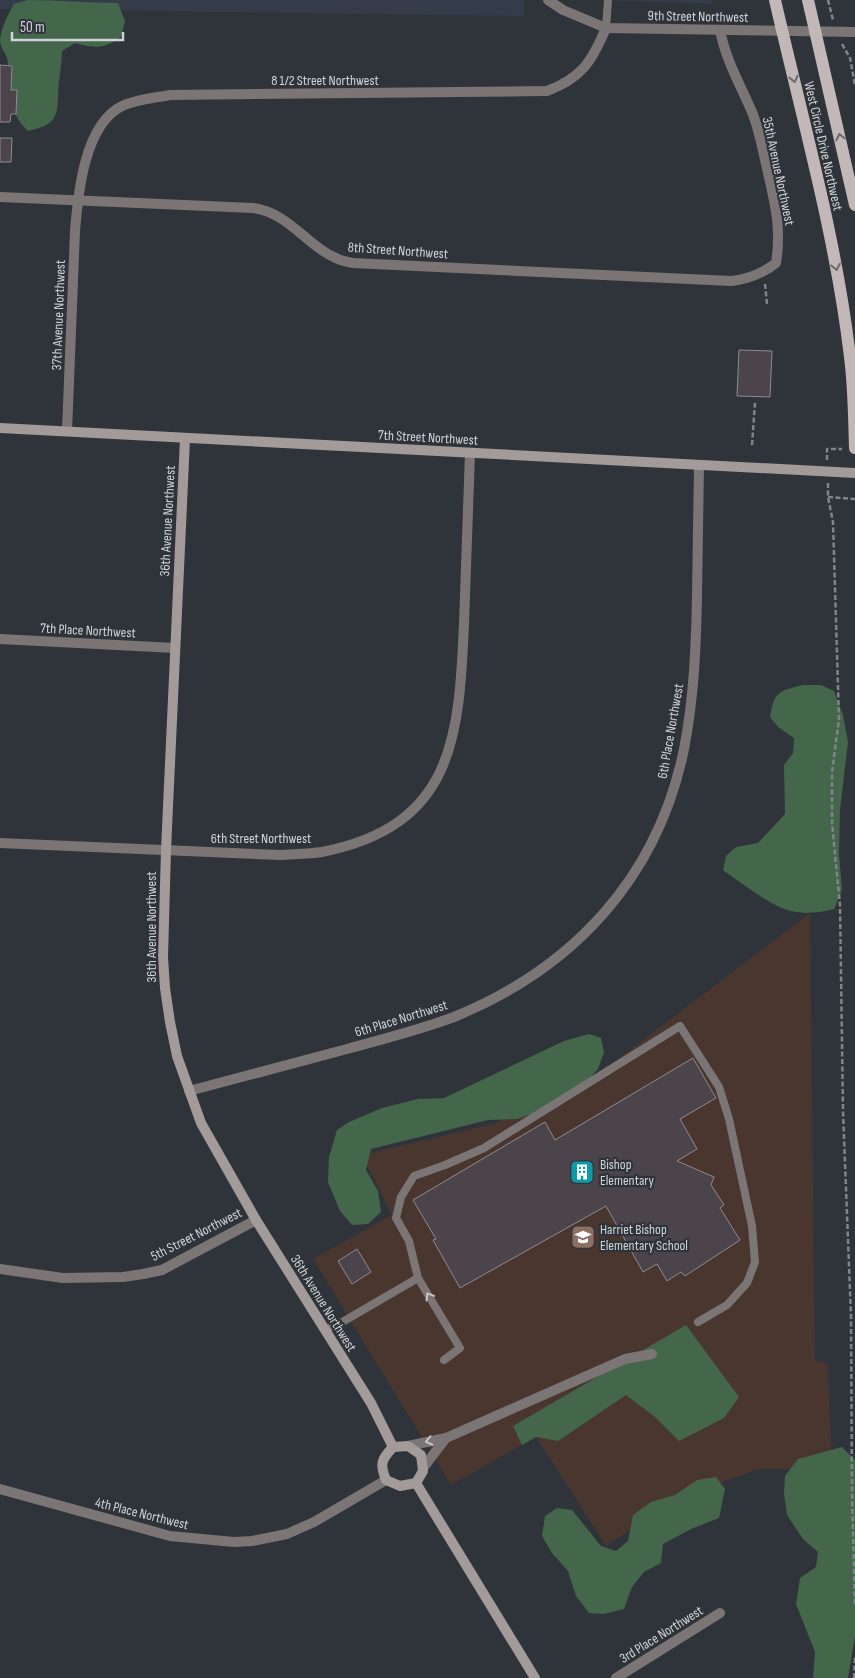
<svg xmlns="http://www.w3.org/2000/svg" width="855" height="1678" font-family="'Sofia Sans Condensed',sans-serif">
  <rect width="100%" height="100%" fill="#2f343a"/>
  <!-- built -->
  <g fill="#333c48">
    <path d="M0,0H524V16L0,9Z"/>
    <path d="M596,0H712L714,4Z"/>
  </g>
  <!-- education -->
  <path fill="#49362f" d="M810,913L815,1361L828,1363L832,1469H758L677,1498L606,1546L536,1437L451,1485L313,1259L392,1215L362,1155L493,1124L584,1085Z"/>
  <!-- green -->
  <g fill="#44664b">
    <path d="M28,0C58,0 88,3 118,3L125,21L121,37C103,49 97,49 75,43L62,51C62,62 60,71 59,82C56,111 63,124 28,131C5,110 13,86 7,58C5,52 0,47 0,40C2,27 7,16 14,4Z"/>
    <path d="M803,685H821L834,691L843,715L848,742L840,810L839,854L842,890L834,909C820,913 805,914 791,911C772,907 740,882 723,870L726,856L736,847L758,843L785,814L784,765L793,753L794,738L778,727L770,717C774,691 779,691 803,685Z"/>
    <path d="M589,1034L601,1038L604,1052L598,1069L574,1096L555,1106L517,1119L488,1120L371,1149L366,1170L378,1191L381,1212L368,1224L352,1225L340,1211L328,1182L329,1157L337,1130L349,1122L382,1108L418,1099L444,1098L564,1041Z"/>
    <path d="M686,1325L739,1397L724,1418L679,1441L655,1417L626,1395L558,1441L536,1437L522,1445L513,1426Z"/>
    <path d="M842,1447L855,1460V1636L848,1678H813L815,1652L796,1604L800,1578L816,1567L818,1552L803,1539L787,1515L784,1494L785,1476L798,1459Z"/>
    <path d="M716,1477L725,1489L719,1518L691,1529L663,1544L661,1563L644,1572L632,1587L624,1609L604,1614L589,1613L576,1596L568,1571L552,1553L542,1536L545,1516L557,1508L572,1510L601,1546L616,1551L628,1541L633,1515L651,1502L675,1495L697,1480Z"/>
  </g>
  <!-- building -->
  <g fill="#4b444a" stroke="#928a91">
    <path d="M0,65L12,66L11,90H17L16,114H11L10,122H0Z"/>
    <path d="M0,138H12L11,162H0Z"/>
    <path d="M739,350L772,351L770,397L737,396Z"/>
    <path d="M693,1058L716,1098L680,1119L697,1149L677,1161L714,1177L711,1185L724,1205L720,1208L740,1240L685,1276L681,1272L667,1281L657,1264L643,1272L606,1206L460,1288L433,1240L436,1239L413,1200L545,1122L555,1140Z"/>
    <path d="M357,1249L371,1272L352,1284L338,1261Z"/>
  </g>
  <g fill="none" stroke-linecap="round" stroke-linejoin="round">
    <!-- path -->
    <g stroke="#81858a" stroke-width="2.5" stroke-dasharray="5 2.5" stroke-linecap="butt">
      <path d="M828,0L833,20"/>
      <path d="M842,44L850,58L855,85"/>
      <path d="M765,284L767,304"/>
      <path d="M752,445L755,403"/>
      <path d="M827,460V449H842"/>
      <path d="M828,483V497L833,522L839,719L832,772V823L840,905L843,1111L851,1317L852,1496L855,1605"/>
      <path d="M828,497L855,499"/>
      <path d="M854,1678L855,1657"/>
    </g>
    <!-- lane -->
    <g stroke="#7b7675" stroke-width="8">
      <path d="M606,28L608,0"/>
      <path d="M325,1330L344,1321L418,1278"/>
      <path d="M444,1360L460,1348L418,1278L409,1241L396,1218L401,1197L414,1176L445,1165L484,1148L680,1026L719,1087L729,1119L752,1226L755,1262L747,1283L727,1305L698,1322"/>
    </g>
    <!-- street -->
    <g stroke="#7b7675" stroke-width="10">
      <path d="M548,0L563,10L606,28L855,32"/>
      <path d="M0,197L253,208C290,213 306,246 338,259C342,261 348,262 353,263L731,281C749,279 762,274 776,263C782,226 774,200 766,164C762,147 759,129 752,112C740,84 726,61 720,30"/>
      <path d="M67,431L75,231C78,194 84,125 122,106C137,99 154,98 170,95L547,91C582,78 592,61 606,28"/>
      <path d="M0,639L175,648"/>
      <path d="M0,843L280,855C294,854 309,854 322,852C454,826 459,737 464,624C466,567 468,510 470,453"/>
      <path d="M189,1091C241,1077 294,1063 347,1049C383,1039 419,1030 454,1017C574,968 658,877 684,749C694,698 696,647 697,596C698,552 698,508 699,465"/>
      <path d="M0,1269L63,1278L123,1277L143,1274L162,1270L256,1220"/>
      <path d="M446,1438L625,1359L652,1354"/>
      <path d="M408,1446L446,1438L423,1468"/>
      <path d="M0,1489L170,1536L234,1542L252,1541L287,1534L314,1522L386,1480"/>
      <path d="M616,1678L720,1613"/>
    </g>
    <!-- secondary -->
    <g stroke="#a39b9a" stroke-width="10">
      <path d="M0,428L855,473"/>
      <path d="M185,439L166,850L163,957L165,988L170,1022L177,1056L201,1123L256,1220L371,1403L393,1447"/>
      <path d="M408,1446L421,1455L423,1471L416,1483L400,1486L386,1480C379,1463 382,1459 393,1447Z"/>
      <path d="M416,1483L535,1678"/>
    </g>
    <!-- primary -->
    <g stroke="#c2b8b7" stroke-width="12">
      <path d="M775,0C802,118 836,237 850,357C854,387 854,418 855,448"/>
      <path d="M808,0L855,205"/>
    </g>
  </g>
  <!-- one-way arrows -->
  <defs><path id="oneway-chevron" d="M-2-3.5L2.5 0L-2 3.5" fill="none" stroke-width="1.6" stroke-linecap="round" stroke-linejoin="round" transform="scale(1.25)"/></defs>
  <g stroke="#6a696c">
    <use href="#oneway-chevron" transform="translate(794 79) rotate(77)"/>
    <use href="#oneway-chevron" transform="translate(840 137) rotate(-103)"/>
    <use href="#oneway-chevron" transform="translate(836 267) rotate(79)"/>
  </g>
  <g stroke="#c3c6c9">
    <use href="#oneway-chevron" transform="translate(429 1296) rotate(-121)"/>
    <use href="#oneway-chevron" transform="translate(429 1441) rotate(168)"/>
  </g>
  <!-- icons -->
  <defs>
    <g id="building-square" transform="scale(1.25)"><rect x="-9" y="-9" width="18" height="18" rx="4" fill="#0f9aa8" stroke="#2f343a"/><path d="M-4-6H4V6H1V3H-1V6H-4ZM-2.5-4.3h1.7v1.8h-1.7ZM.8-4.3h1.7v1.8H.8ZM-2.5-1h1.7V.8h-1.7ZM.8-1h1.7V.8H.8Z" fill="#fff"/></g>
    <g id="school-square" transform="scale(1.25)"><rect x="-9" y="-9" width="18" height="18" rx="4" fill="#8d6e63" stroke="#2f343a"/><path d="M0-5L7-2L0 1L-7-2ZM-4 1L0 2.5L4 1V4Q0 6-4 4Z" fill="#fff"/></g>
  </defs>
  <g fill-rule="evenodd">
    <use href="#building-square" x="582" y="1172"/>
    <use href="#school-square" x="583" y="1237"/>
  </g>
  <g text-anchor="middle" stroke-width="4.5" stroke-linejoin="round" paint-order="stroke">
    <!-- street labels -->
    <g font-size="14" fill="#d0d4d8" stroke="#2f343a">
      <text transform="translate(698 16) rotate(1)" y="5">9th Street Northwest</text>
      <text x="325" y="85">8 1/2 Street Northwest</text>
      <text transform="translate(824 146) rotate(77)" y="5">West Circle Drive Northwest</text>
      <text transform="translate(779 171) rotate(78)" y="5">35th Avenue Northwest</text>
      <text transform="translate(398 250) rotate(4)" y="5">8th Street Northwest</text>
      <text transform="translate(58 315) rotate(-88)" y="5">37th Avenue Northwest</text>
      <text transform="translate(428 437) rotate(3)" y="5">7th Street Northwest</text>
      <text transform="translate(167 521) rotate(-87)" y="5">36th Avenue Northwest</text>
      <text transform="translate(88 630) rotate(3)" y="5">7th Place Northwest</text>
      <text transform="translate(670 731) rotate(-80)" y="5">6th Place Northwest</text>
      <text x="261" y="843">6th Street Northwest</text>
      <text transform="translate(151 927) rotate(-90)" y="5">36th Avenue Northwest</text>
      <text transform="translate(401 1018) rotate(-17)" y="5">6th Place Northwest</text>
      <text transform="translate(196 1234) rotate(-27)" y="5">5th Street Northwest</text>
      <text transform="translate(324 1303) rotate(58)" y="5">36th Avenue Northwest</text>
      <text transform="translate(142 1513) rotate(14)" y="5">4th Place Northwest</text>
      <text transform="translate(661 1634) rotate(-32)" y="5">3rd Place Northwest</text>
    </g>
    <!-- poi labels -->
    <g font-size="14" fill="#d0d4d8" stroke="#2f343a" text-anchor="start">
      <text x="600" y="1169">Bishop<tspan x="600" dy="16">Elementary</tspan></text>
      <text x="600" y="1234">Harriet Bishop<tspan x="600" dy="16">Elementary School</tspan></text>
    </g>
  </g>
  <!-- scale -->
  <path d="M12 32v8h111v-8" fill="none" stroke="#d0d4d8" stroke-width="2.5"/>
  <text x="20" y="32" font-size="15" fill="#d0d4d8" stroke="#2f343a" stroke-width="4" paint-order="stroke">50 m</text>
</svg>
